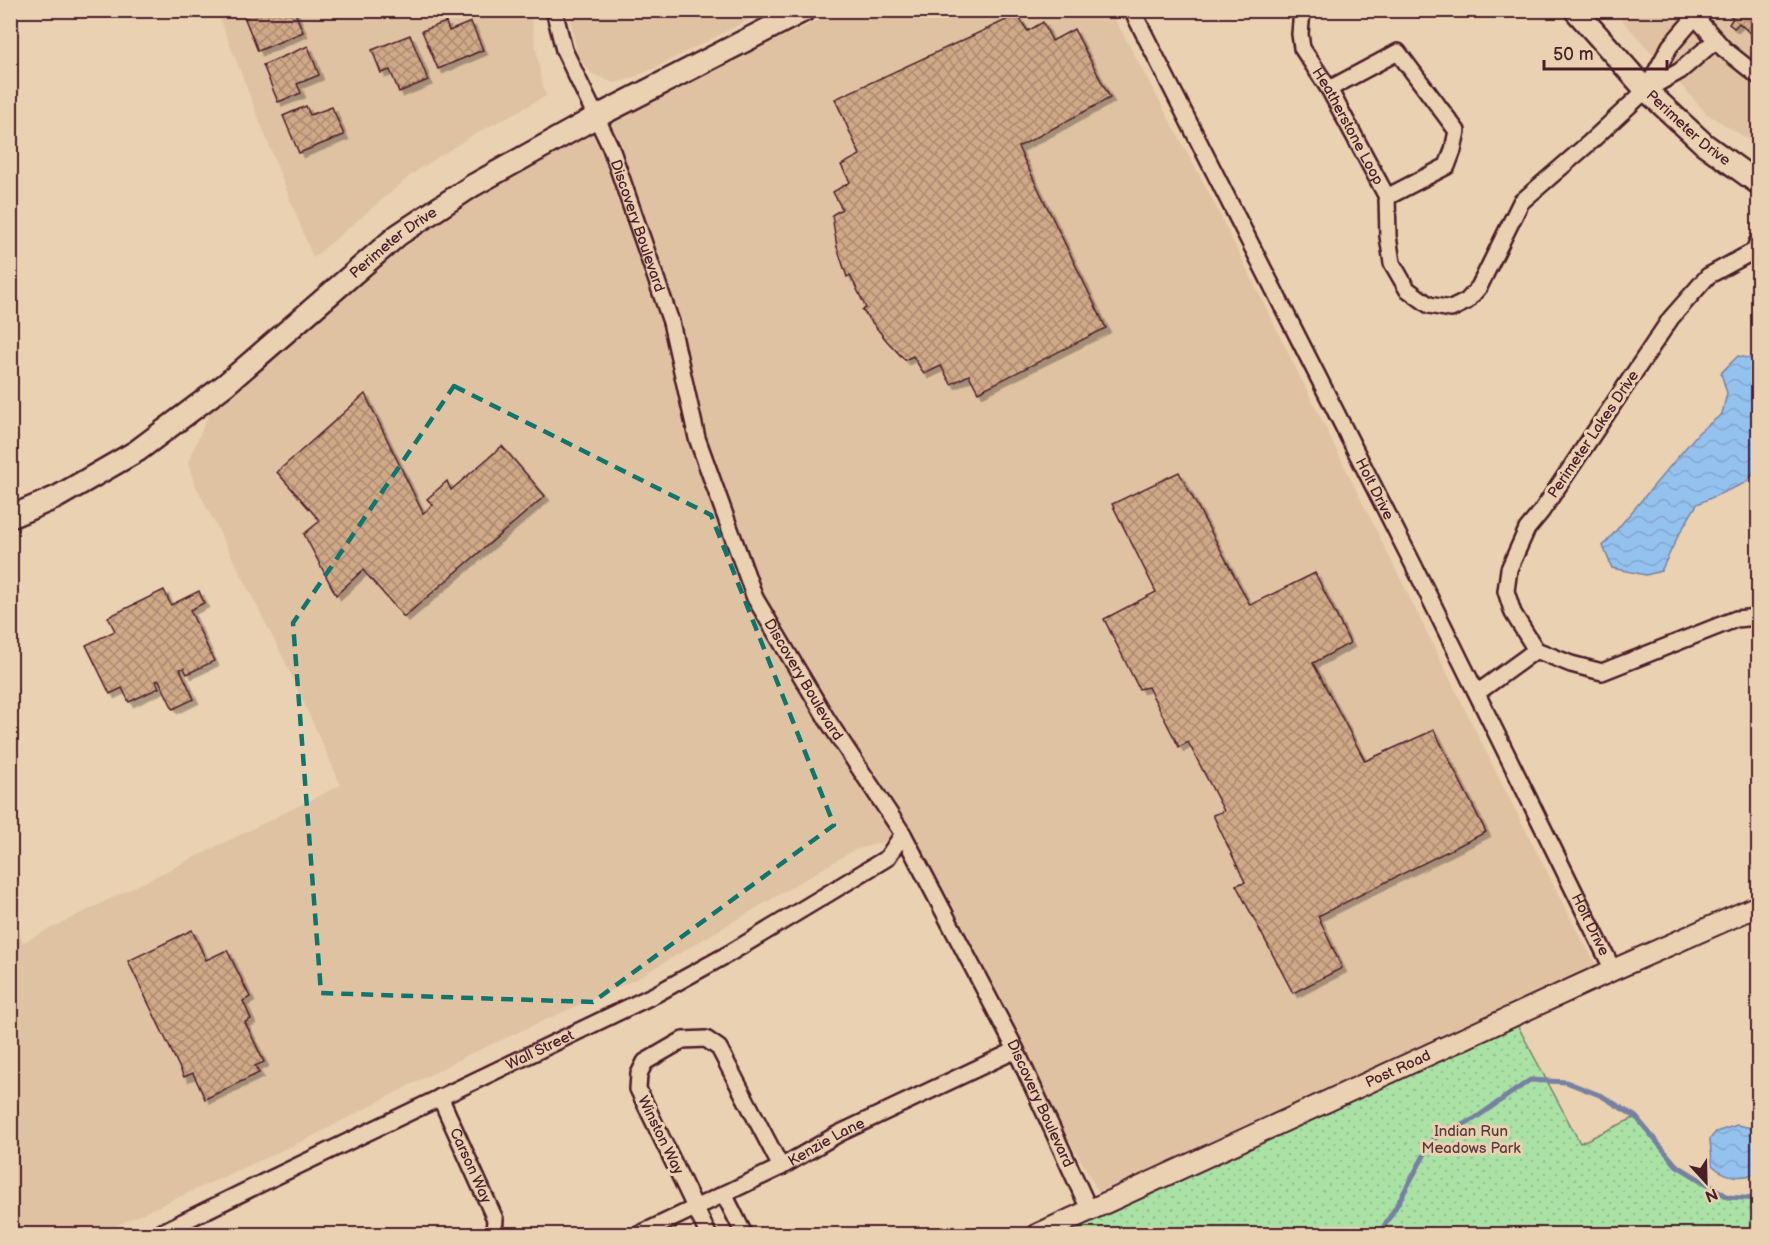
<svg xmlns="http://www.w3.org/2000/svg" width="1769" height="1245" font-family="'Balsamiq Sans',sans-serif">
  <defs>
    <pattern id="park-dots" width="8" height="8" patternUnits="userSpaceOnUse" patternTransform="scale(1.5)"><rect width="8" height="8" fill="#aae2a6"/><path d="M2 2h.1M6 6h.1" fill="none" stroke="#94c18f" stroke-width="1.8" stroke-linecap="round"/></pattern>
    <pattern id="water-waves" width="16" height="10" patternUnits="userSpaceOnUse" patternTransform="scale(1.5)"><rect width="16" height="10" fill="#94c2ef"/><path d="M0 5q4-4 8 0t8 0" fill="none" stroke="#81a6cd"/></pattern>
    <pattern id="building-cross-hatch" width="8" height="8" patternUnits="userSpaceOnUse" patternTransform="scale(1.5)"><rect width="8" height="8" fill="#d0a987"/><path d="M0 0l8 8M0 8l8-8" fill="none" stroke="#ab896f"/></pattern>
    <filter id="shadow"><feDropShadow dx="4.5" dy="4.5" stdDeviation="0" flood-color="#0004"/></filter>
  </defs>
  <rect width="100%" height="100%" fill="#e9d1b1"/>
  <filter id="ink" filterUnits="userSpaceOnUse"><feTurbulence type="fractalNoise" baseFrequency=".0167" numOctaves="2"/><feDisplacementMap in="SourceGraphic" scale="12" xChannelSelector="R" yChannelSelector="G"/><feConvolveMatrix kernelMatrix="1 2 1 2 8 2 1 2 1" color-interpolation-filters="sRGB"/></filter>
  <g filter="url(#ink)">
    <!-- built -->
    <g fill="#dfc2a2">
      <path d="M1110,10L1209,193L1500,780L1575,927L1597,966L1100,1194L1044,1097L923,856L886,841L854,850L638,978L468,1055L305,1140L97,1234H11L10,921L23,942L341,785L285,661L194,482L188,462L211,409L391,258L458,209L559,147L669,89L839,11Z"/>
      <path d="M217,11H530L541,79L546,96L470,137L416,171L313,258Z"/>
      <path d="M569,11V10L766,11L651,70L626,80L614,83L592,74L578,59Z"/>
      <path d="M1614,11H1758V145L1707,114Z"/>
    </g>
    <!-- park -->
    <path fill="url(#park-dots)" stroke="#7a8068" stroke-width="1.5" d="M1513,1017L1580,1143L1636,1117L1676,1165L1728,1197L1758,1199V1234H1043Z"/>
    <!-- water -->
    <g fill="url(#water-waves)" stroke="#7681a1" stroke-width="1.5">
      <path d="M1738,356L1758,360V469L1745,483L1697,504L1678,536L1661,571L1646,575L1612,568L1603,546L1699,432L1722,414L1727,393L1721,373Z"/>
      <path d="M1737,1125L1752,1128L1758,1140V1173C1740,1179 1726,1178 1712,1165L1710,1139L1716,1132Z"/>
    </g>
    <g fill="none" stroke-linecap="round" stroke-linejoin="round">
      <!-- stream -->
      <path stroke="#7681a1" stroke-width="5" d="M1379,1234L1397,1205L1433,1139L1474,1119L1530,1080L1566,1082L1602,1096L1636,1117L1676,1165L1728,1197L1758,1199"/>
    </g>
    <!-- building -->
    <g fill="url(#building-cross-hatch)" stroke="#4a1f2b" stroke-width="1.5" filter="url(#shadow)">
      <path d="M250,10H268L269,13L276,10H294L303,32L258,51L243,14Z"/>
      <path d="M1724,10H1758V40L1739,23L1734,28L1729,24L1733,18Z"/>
      <path d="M1017,15L1028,31L1043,22L1052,41L1074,29L1110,98L1018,147L1106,328L978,392L969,375L951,384L941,366L924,374L913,356L905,360L887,341L862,310L866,308L850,275L847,277L837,247L832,215L842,209L833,192L850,182L841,165L860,155L835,99Z"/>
      <path d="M446,22L449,31L471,22L483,50L438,69L422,31Z"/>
      <path d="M410,35L428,80L399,92L390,70L381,73L372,50Z"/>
      <path d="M308,46L319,75L297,84L301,93L278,102L263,65Z"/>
      <path d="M306,106L310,115L332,107L344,135L299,153L283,116Z"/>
      <path d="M365,394L423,513L433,505L427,499L447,481L451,490L502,446L545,496L404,617L363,570L336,595L304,534L320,521L277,472Z"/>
      <path d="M1179,472L1250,605L1315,573L1350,643L1313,663L1365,761L1434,730L1486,832L1318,916L1342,968L1293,993L1236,885L1245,882L1213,815L1224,811L1188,742L1179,747L1148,687L1139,689L1104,619L1156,592L1112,504Z"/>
      <path d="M164,590L171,605L199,591L204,603L190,610L214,661L187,674L184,668L180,669L194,699L173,709L159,680L156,681L159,688L129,702L122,688L110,694L86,645L115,631L108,617Z"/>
      <path d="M192,930L206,960L227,950L250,997L243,1001L251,1019L245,1022L264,1062L255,1066L259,1073L205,1099L193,1073L184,1077L128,961Z"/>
    </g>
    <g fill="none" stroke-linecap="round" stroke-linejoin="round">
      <!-- minor casing -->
      <g stroke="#4a1f2b" stroke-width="20">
        <g id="minor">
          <path id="s1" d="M554,10L564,50L611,148L671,322L697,438L755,598L828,721L903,834L1014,1046L1089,1209"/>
          <path id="s2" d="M1132,10L1413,564L1613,970"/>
          <path id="s3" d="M1302,10L1300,34L1302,48L1329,89L1387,197L1388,236L1392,263L1407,289L1429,305L1451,309L1467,301L1479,287L1521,202L1588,144L1646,90L1680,71L1716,40"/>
          <path d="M1689,10L1724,49L1758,76"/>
          <path d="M1329,89L1398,52L1457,131L1453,150L1447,166L1387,197"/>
          <path d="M1646,90L1670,46L1695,17"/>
          <path d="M1758,241L1754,251L1708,276L1671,318L1541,512L1527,529L1509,569L1506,591L1513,613L1536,650L1571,664L1602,672L1736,619L1758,617"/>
          <path d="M1477,693L1536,650"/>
          <path id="s4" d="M440,1097L495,1219L494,1234"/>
          <path d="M724,1194L744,1234"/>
          <path id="s5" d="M158,1234L262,1183L656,994L730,953L887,858L903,834"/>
          <path id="s6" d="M640,1234L781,1167L838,1134L1016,1050"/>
          <path d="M708,1234L638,1089L639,1074L645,1062L683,1040L706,1039L719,1048L781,1167"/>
        </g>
      </g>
      <!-- tertiary casing -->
      <g stroke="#4a1f2b" stroke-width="24">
        <g id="tertiary">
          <path id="s7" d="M1038,1234L1613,970L1758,906"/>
        </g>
      </g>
      <!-- secondary casing -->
      <g stroke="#4a1f2b" stroke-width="26">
        <g id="secondary">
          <path id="s8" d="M1575,10L1646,90L1704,144L1758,183"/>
          <path id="s9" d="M10,517L57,497L137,451L225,385L398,235L472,186L596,117L805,10"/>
        </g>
      </g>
      <!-- minor -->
      <use href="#minor" stroke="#e9d1b1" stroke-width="15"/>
      <!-- tertiary -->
      <use href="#tertiary" stroke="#e9d1b1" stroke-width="20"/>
      <!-- secondary -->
      <use href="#secondary" stroke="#e9d1b1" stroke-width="21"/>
    </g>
  </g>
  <!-- marked area -->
  <path fill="none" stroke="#0f766e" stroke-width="4.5" stroke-dasharray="12 8" stroke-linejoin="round" d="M454,386L711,515L834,825L593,1002L321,993L293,623Z"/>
  <g text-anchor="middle" stroke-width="6" stroke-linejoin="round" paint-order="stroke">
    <!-- street labels -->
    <g font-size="15" fill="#4a1f2b" stroke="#e9d1b1">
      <text dy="5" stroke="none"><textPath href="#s8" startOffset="164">Perimeter Drive</textPath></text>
      <text dy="5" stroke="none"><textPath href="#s3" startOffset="129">Heatherstone Loop</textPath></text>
      <text dy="5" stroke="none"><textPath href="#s1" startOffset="232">Discovery Boulevard</textPath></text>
      <text dy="5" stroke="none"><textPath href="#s9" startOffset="474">Perimeter Drive</textPath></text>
      <text transform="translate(1593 434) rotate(-56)" y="5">Perimeter Lakes Drive</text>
      <text dy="5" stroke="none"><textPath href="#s2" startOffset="537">Holt Drive</textPath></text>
      <text dy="5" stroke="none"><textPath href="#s1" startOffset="718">Discovery Boulevard</textPath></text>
      <text dy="5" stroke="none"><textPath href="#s2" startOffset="1023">Holt Drive</textPath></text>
      <text dy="5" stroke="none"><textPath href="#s5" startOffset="424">Wall Street</textPath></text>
      <text dy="5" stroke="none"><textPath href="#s7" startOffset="396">Post Road</textPath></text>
      <text dy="5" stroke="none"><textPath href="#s1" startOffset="1204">Discovery Boulevard</textPath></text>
      <text transform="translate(661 1135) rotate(64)" y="5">Winston Way</text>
      <text dy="5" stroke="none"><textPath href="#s6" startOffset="208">Kenzie Lane</textPath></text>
      <text dy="5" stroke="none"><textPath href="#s4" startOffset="75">Carson Way</textPath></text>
    </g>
    <!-- park labels -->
    <g font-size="15" fill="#583c3d" stroke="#e9d1b1">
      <text x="1471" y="1136">Indian Run<tspan x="1471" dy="17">Meadows Park</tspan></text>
    </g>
  </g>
  <!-- margin -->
  <rect width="1769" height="1245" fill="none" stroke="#e9d1b1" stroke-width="36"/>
  <rect x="18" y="18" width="1733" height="1209" fill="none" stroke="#4a1f2b" stroke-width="2" filter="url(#ink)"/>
  <!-- north arrow -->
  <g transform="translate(1706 1182) rotate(158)" stroke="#e9d1b1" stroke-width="4.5" paint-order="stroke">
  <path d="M0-4.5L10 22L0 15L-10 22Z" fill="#4a1f2b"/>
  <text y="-9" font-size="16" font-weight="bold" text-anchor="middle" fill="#4a1f2b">N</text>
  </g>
  <!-- scale -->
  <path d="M1544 60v9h123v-9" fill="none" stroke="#4a1f2b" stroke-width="3"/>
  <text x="1553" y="60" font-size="18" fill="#4a1f2b" stroke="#e9d1b1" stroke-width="4.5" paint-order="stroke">50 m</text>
</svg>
